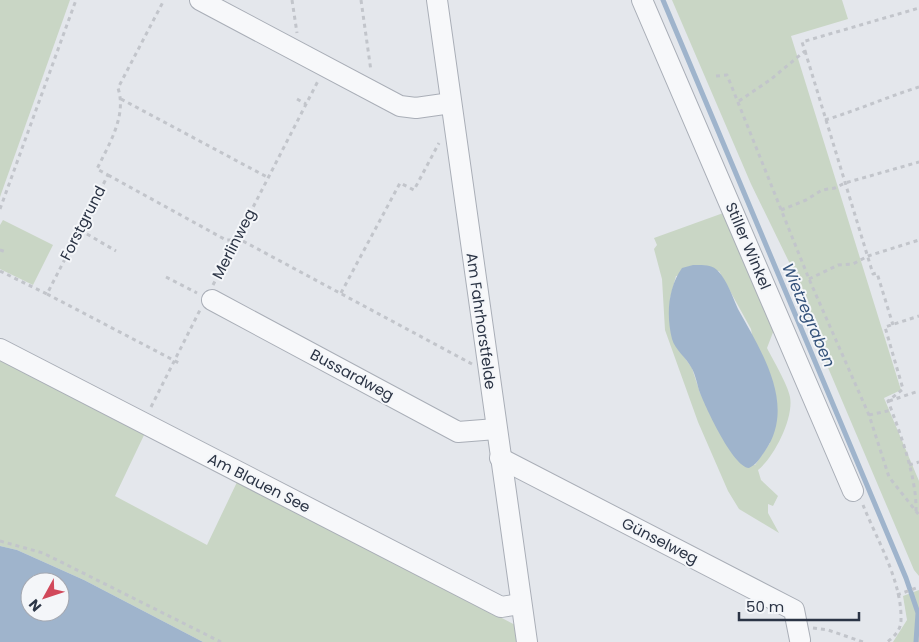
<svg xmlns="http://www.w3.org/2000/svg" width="919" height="642" font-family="Poppins,sans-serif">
  <rect width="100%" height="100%" fill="#e4e7ec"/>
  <!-- green -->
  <g fill="#c9d6c5" fill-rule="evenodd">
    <path d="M0,0H70L0,197Z"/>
    <path d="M672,0H842L848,19L791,36L901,390L884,398L919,481V576L914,570L815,337L791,266L751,184Z"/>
    <path d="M726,212L775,327L767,348C773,360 788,385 790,397C794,418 774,457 758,470L761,480L778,496L773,506L768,504V513L779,533L739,509L728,491L698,422L665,330L662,279L654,249L657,245L654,238ZM719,271L751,329L770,443L755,465L732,453L700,393L692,368L673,341L670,299L676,276Z"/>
    <path d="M3,220L53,245L33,285L0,269V225Z"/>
    <path d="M0,355L145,433L115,496L207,545L238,480L519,627L522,642H203L84,580L17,550L0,546Z"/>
    <path d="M919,590V642H893L907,620L903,596Z"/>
  </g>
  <!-- water -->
  <g fill="#9fb4cc" fill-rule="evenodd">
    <path d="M693,265C702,265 712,264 718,271C727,280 733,298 738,309C761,351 797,405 765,451C760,458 757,464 749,468C733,467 706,408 700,393C697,385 696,375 691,367C686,357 675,350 672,339C666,315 668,288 682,268Z"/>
    <path d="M0,546L17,550L84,580L203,642H0ZM30,582H60V612H30Z"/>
  </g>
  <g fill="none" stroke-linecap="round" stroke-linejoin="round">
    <!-- stream -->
    <path stroke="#9fb4cc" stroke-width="5" d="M663,0L906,578L918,613L916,642"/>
    <!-- minor casing -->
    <g stroke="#a9aeb7" stroke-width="22">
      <g id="minor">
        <path d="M200,0L400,106L416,108L451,103"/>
        <path d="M437,0L527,642"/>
        <path d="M642,0L853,491"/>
        <path d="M212,300L458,432L496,429"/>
        <path d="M0,349L501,607L520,604"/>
        <path d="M500,458L794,610L800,640"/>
      </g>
    </g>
    <!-- path -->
    <g stroke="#c2c5cb" stroke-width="3" stroke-dasharray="4 4" stroke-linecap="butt">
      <path d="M292,0L297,33"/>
      <path d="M361,0L371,71"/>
      <path d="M805,51L873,274L877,273L893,325"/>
      <path d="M716,76L727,75L809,279L869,415L889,477L919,515"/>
      <path d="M121,99L267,177"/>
      <path d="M297,99L306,104"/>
      <path d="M739,101L770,80L805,51L802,42L919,8"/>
      <path d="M825,120C858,110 887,97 919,87"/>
      <path d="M108,175L226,240H241L472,364"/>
      <path d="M0,209L76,0"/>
      <path d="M781,210L806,200L822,190L835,188L845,183L919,162"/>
      <path d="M80,230L116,251"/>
      <path d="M0,250L6,252"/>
      <path d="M0,271L47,294L108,175L97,169C109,144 127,116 118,88L164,0"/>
      <path d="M166,277L197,293"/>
      <path d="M809,279L838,265L853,264L868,256L919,240"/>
      <path d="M213,285L318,81"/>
      <path d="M341,293L400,183L414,190L439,143"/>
      <path d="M47,294L179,363"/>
      <path d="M889,401L919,391"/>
      <path d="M151,407L200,310"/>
      <path d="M869,415L892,410"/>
      <path d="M909,465L919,462"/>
      <path d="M863,505C877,540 902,581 901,620C901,630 894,637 887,642"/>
      <path d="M916,511C917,478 900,432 888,401L903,389L885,327L919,316"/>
      <path d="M0,541L43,553L221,642"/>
      <path d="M897,595L919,587"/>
      <path d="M813,628L828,630L863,642"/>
    </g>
    <!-- minor -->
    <use href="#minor" stroke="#f7f8fa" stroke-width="20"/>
  </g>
  <g text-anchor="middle" stroke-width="4" stroke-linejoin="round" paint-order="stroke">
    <!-- street labels -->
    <g font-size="15" fill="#2b3445" stroke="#f4f6f9">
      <text transform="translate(83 223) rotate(-63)" y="5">Forstgrund</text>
      <text transform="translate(234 244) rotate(-63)" y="5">Merlinweg</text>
      <text transform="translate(748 246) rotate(67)" y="5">Stiller Winkel</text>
      <text transform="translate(481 321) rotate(82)" y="5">Am Fahrhorstfelde</text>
      <text transform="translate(352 375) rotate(28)" y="5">Bussardweg</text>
      <text transform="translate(259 483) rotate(27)" y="5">Am Blauen See</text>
      <text transform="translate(660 541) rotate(27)" y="5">Günselweg</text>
    </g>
    <!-- water labels -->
    <g font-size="16" font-style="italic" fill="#34527a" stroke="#f4f6f9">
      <text transform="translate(809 315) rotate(67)" y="6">Wietzegraben</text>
    </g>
  </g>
  <!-- north arrow -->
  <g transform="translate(45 597) rotate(230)"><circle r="24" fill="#f4f6f9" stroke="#a4a8b1"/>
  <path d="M0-4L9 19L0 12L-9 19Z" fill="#d1495b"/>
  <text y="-8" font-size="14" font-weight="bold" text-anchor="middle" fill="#2b3445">N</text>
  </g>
  <!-- scale -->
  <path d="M739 612v8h120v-8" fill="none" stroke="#2b3445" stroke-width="2.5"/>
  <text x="746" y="612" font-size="15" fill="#2b3445" stroke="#f4f6f9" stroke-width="4" paint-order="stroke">50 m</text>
</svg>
